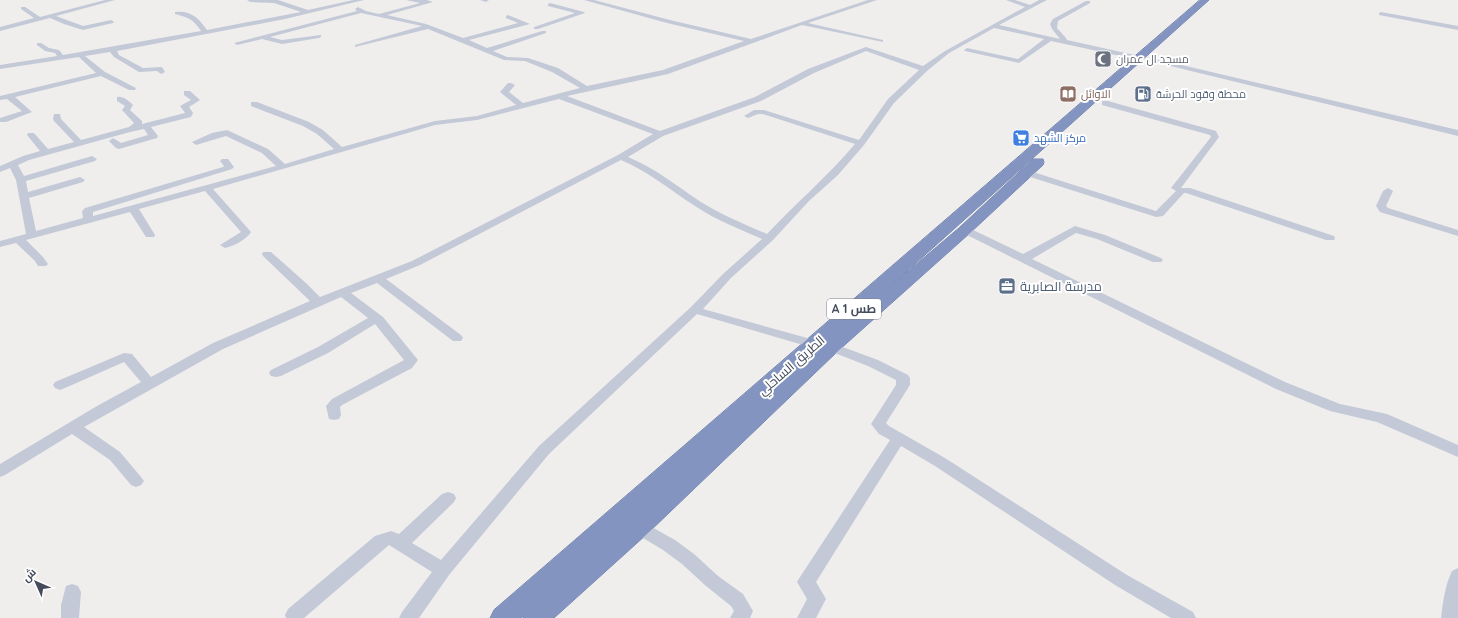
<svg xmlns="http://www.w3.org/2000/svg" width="1458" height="618" font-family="Quicksand,Cairo,sans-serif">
  <rect width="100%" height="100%" fill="#f0eeed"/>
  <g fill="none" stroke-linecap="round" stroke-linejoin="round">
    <!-- highway casing -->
    <g stroke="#6d7fab" stroke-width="1">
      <path id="highway" d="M1200,0H1209L886,290L960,227L1033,159H1043L1044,162L1043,165L970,233L838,351L647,534L554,618H523L524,615L521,618H490L494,610Z"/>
    </g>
    <!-- minor -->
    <g fill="#c3c9d6" fill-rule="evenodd">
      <path d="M105,0H115L56,16L83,26L111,20L114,22L113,23L83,30L64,24L50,18L0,31V27L34,18L21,9V7H25L40,17Z"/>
      <path d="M247,0H278L308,10L353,0H364L285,19L117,51L119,55L143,68L162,67L165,72L161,74L157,71L139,72L114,57L110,52L85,56L105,72L136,88L135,90H129L101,76L15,97L32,112L6,122H0V118L22,111L7,99L0,100V96L96,73L79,57L0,69V65L57,56L55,53L45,51L37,45V43H41L49,48L59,50L63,55L201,31C194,20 188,17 175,14V12C190,10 199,18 207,30L301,12L274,3L250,2Z"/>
      <path d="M406,0H427L433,2L387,15L426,24L463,38L518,23L506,18V16L508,15L530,24L469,40L487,48L542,31H546V33L493,51L507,57L528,58L558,68L587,86L663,70L744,41L667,23L584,0H594L670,20L751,39L868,0H877L808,23L883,40V42L802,25L668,74L567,96L660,131L755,97L808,69L866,47L923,66L945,51L1025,7L1006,0H1015L1030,5L1039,0H1047L999,25L1060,39L1052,29L1050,24L1053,19L1086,1H1090V3L1058,21L1057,28L1066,38L1067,40L1139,56L1142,58L1139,60L1051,41L1019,63L965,51L964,50L967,48L1018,59L1044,39L994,28L949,53L927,71L894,103L864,145L838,175L809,201L773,240L731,278L703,309L818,341L820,344L818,347H810L697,314L549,454L449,575L419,618H399L402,612L432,572L389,545L304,618H286L285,615L288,609L375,536L391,531L399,534L442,494L448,492L454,494L456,498L454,502L412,543L441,560L539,446L691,307L723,274L762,239C739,229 716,220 695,206C670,190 649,172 621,160L420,265L386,279L461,335L463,338L461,341H453L377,283L351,293L383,317L418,360L412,368L342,405L340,407L341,415L339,419L334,420L329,419L326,406L332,399L404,360L375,324L328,353L281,376L276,377L271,376L269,373L271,370L318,347L368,318L341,297L223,349L84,427L120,452L141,477L144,481L141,485L136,487L131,485L110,460L72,434L5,475L0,477V464L97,406L141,382L124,362L65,388L60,390L55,388L53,385L55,382L124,353L132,354L151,377L213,343L310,301L263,256L262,254L263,252H271L307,284L320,297L412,261L618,155L653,134L559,99L477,120L435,125L411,132L213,189L251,232C246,240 234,246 225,248L220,245L241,232L205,191L139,209L155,235L154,237H146L130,212L26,240L43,257L48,264L46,266H38L35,261L16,243L0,247V241L26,234L16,180L10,168L0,172V166L23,156L40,151L27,135L28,133H34L48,149L74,142L54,121L53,119L54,114H60L61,119L81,140L129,127L134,123L122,110L125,106L117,101V97C123,96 129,101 133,105L130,110L142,121V124L185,113L180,106L191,100L184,95V91H190L200,100L189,107L193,113L191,117L151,127L158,136L157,138L119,149L116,148L109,141L113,138L121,143L148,135L144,129L130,132L29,160L18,165L24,176L92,156L97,159L95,161L26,181L28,192L80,177L85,180L83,182L29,198L36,231L83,218L82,211L85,208L223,167L224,166L220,161L222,159H228L234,167L232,169L93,212V216L276,166L262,153L226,136L196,145L192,142L212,133L227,130L268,149L285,164L334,149L317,134L303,126L251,106V102H257L309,122L323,130L342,147L435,121L477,116L516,105L500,92L508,83H511L515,85L509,92L523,103L580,88L552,72L525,61L504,60L428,29L355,47V45L422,26L361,13L270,37L282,40L321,35V37L319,38L282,44L262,39L237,45L234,43L357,11L355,9L358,7L366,11L379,14L420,3ZM866,51L919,70L888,99L859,140L764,110H754L744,116L748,118L758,114H763L855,144C828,176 796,203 767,234C744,224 722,215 701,202C677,186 655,168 628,157L663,136L761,101L814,73Z"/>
      <path d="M480,0H489L486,2Z"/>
      <path d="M550,3L584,12L585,13L538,29H534V27L575,13L548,6V4Z"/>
      <path d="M1381,12L1458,26V30L1379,15V13Z"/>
      <path d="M1152,58L1458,130V136L1150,61L1148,60Z"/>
      <path d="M1102,101H1108L1216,131L1219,137L1181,188H1190L1334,236L1335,238L1334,240H1326L1186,193H1184L1163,216L1156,217L1024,175L1022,173L1024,171H1030L1156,211L1176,191L1171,188L1211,137L1210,135L1102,105Z"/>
      <path d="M1388,188L1393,191L1386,206L1388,208L1458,230V236L1380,212L1376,206L1383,191Z"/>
      <path d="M1075,226L1105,235L1161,258L1163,260L1161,262H1153L1097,239L1076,233L1032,259L1285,382L1340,404L1387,414L1458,445V457L1377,422L1330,411L1276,389L961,232L960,230L961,228H969L1023,254Z"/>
      <path d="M832,343L878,360L908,375L910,378V385L886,423L889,426L945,458L1127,575L1193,612L1196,618H1171L1115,585L935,466L901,446L816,582L826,599L816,618H797L807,599L797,582L800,577L890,440L879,434L871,424L896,385V380L868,366L827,350L826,347L827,344Z"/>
      <path d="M639,520L675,540L694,554L718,576L743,594L753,611L750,618H730L734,611L731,606L706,586L682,564L663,550L633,532L631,527L633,522Z"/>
      <path d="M1458,568V618H1441C1443,602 1445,585 1452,571Z"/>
      <path d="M72,584L78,586L81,592L79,618H61V605L66,586Z"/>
    </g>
    <!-- highway -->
    <use href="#highway" fill="#8294bf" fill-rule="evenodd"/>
  </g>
  <!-- icons -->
  <defs>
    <g id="mosque-square" transform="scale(0.9)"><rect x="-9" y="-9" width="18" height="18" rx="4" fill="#6b7280" stroke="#fff"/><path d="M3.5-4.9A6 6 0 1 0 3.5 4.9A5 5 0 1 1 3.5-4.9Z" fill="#fff"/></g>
    <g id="library-square" transform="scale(0.9)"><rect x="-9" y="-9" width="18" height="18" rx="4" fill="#8d6e63" stroke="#fff"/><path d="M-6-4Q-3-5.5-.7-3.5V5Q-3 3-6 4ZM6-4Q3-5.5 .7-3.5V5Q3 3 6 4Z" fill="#fff"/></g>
    <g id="fuel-square" transform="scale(0.9)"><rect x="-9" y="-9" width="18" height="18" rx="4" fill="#5c6f8a" stroke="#fff"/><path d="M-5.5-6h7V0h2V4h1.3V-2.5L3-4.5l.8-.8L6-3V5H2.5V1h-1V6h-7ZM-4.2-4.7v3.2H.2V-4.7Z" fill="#fff"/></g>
    <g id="supermarket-square" transform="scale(0.9)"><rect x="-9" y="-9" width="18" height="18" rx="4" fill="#3f7fe0" stroke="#fff"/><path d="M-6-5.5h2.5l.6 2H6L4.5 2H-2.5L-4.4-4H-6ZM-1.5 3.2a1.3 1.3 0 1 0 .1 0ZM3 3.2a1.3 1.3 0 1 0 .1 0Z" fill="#fff"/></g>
    <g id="office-square" transform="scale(0.9)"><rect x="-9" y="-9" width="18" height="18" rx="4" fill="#5c6f8a" stroke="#fff"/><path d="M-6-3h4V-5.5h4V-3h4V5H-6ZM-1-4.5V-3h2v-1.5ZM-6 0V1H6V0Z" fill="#fff"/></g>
  </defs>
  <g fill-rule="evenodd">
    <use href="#mosque-square" x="1103" y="59"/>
    <use href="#library-square" x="1068" y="94"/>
    <use href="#fuel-square" x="1143" y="94"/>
    <use href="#supermarket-square" x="1021" y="138"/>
    <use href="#office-square" x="1007" y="286"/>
  </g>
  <g text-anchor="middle" stroke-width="4" stroke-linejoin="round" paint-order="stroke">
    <!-- far-worship labels -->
    <g font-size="11" fill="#5b616d" stroke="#fff" text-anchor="start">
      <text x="1116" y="63">مسجد ال عمران</text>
    </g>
    <!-- far-education labels -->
    <g font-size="11" fill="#785e54" stroke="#fff" text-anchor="start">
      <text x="1081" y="98">الاوائل</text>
    </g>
    <!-- far-service labels -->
    <g font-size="11" fill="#4e5e75" stroke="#fff" text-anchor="start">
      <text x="1156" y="98">محطة وقود الحرشة</text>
    </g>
    <!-- far-shop labels -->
    <g font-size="11" fill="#366cbe" stroke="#fff" text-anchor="start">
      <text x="1034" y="142">مركز الشهد</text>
    </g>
    <!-- shield labels -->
    <rect fill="#fff" stroke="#7c828d" stroke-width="1" x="827" y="299" width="54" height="20" rx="3"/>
    <g font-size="12" font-weight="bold" fill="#444c5c">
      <text x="854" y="313">A 1 طس</text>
    </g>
    <!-- service labels -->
    <g font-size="13" fill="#4e5e75" stroke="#fff" text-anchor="start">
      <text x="1020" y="291">مدرسة الصابرية</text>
    </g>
    <!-- street labels -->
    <g font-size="13" fill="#444c5c" stroke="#fff">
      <text transform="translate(791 365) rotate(-41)" y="5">الطريق الساحلي</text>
    </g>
  </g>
  <!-- north arrow -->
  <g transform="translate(36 582) rotate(315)" stroke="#ffffff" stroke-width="3" paint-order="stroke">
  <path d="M0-3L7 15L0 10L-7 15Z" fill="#444c5c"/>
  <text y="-6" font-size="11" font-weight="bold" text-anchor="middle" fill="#444c5c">ش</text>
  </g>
</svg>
